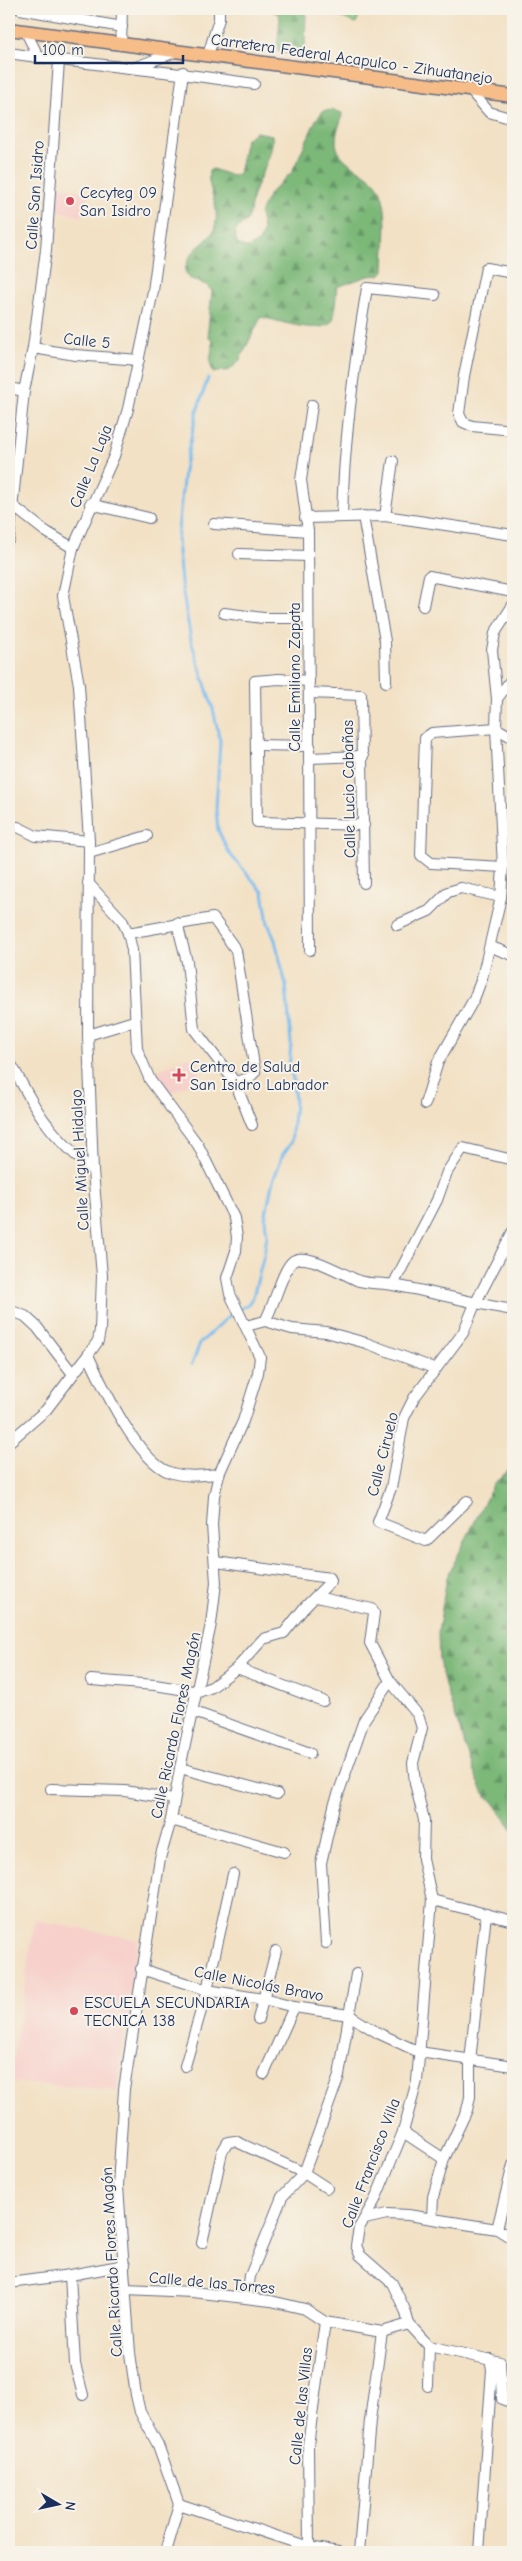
<svg xmlns="http://www.w3.org/2000/svg" width="522" height="2561" font-family="'Comic Neue',sans-serif">
  <defs>
    <pattern id="forest-firs" width="22" height="20" patternUnits="userSpaceOnUse" patternTransform="scale(1.25)"><rect width="22" height="20" fill="#7cb878"/><path d="M5 1l3.5 6h-7zM16 11l3.5 6h-7z" fill="#659666"/></pattern>
  </defs>
  <rect width="100%" height="100%" fill="#f7f3e8"/>
  <filter id="ink" filterUnits="userSpaceOnUse"><feTurbulence type="fractalNoise" baseFrequency=".02" numOctaves="2"/><feDisplacementMap in="SourceGraphic" scale="10" xChannelSelector="R" yChannelSelector="G"/><feConvolveMatrix kernelMatrix="1 2 1 2 8 2 1 2 1" color-interpolation-filters="sRGB"/></filter>
  <filter id="wash" filterUnits="userSpaceOnUse"><feTurbulence type="fractalNoise" baseFrequency=".0096" numOctaves="4" result="noise"/><feDisplacementMap in="SourceGraphic" scale="20" xChannelSelector="R" yChannelSelector="G"/><feGaussianBlur stdDeviation="1.12" result="paint"/><feColorMatrix in="noise" values="0 0 0 0 0 0 0 0 0 0 0 0 0 0 0 0 0 1.4 0 .05"/><feComposite in="paint" operator="in"/></filter>
  <g filter="url(#wash)">
    <rect width="100%" height="100%" fill="#f2e1c5"/>
    <!-- built -->
    <g fill="#f7d0cb">
      <path d="M57,185L88,194L82,217L51,209Z"/>
      <path d="M190,1056L201,1079L167,1094L157,1071Z"/>
      <path d="M35,1920L138,1940L117,2091L10,2082Z"/>
    </g>
    <!-- forest -->
    <g fill="url(#forest-firs)" stroke="#4c746b">
      <path d="M270,9H306L305,49L301,56L279,52L277,48L280,19L279,15Z"/>
      <path d="M334,110L342,113C342,122 336,130 336,139C334,165 371,169 380,190C390,214 384,245 384,271L380,275L368,276L337,287C335,296 336,317 332,321C320,336 277,320 261,317L239,361L230,370L213,373L210,362L213,340L209,337L208,329L212,291L206,285L189,278L185,271C189,246 210,244 215,227C221,205 206,188 209,171L213,169L232,176L239,174L246,139L256,132L272,135C274,156 259,176 253,195C251,202 251,211 248,218C242,229 231,225 237,244L248,248L260,241L263,230L260,213L270,193L292,172L316,120L323,111Z"/>
      <path d="M513,1466V1830L493,1801L486,1797L475,1775L445,1686L439,1659L438,1633L447,1577L493,1485Z"/>
    </g>
    <!-- park -->
    <path fill="#9bd88c" stroke="#5b8475" d="M319,9H361L356,23Z"/>
    <g fill="none" stroke-linecap="round" stroke-linejoin="round">
      <!-- stream -->
      <path stroke="#79bcef" stroke-width="3" d="M192,1364L200,1343L228,1317L248,1304L253,1297L264,1255L267,1235L265,1219L272,1184L283,1154L291,1143L295,1104L293,1078L289,1068L291,1043L286,985L275,940L268,923L263,892L229,853L218,830L216,809L220,741L213,709L191,640L181,582L177,542L184,470L197,411L208,378"/>
    </g>
  </g>
  <g filter="url(#ink)">
    <g fill="none" stroke-linecap="round" stroke-linejoin="round">
      <!-- minor casing -->
      <g stroke="#666d82" stroke-width="12">
        <g id="minor">
          <path d="M20,9L122,27"/>
          <path d="M26,32L39,58"/>
          <path d="M121,45L122,9"/>
          <path d="M9,53C90,65 172,71 254,84"/>
          <path d="M208,55L219,19V9"/>
          <path d="M136,67L175,52"/>
          <path d="M470,90L489,112L513,119"/>
          <path d="M513,273L486,268L464,376L459,414L463,422L472,426L513,430"/>
          <path d="M33,348L76,355L139,360"/>
          <path d="M9,388L24,391"/>
          <path d="M90,504L149,518"/>
          <path d="M13,506L45,531L73,548"/>
          <path d="M363,516L385,641L386,682"/>
          <path d="M385,516L393,461"/>
          <path d="M342,517C344,440 354,364 367,288L435,295"/>
          <path d="M305,518L385,516L513,535"/>
          <path d="M214,524L308,531"/>
          <path d="M9,539L24,391L33,348L46,250L59,61"/>
          <path d="M239,554L308,556"/>
          <path d="M423,606L429,576L513,592"/>
          <path d="M224,613L263,618H308"/>
          <path d="M309,681L279,679L255,681L257,822L364,825"/>
          <path d="M309,693L361,695L364,883"/>
          <path d="M497,699L513,677"/>
          <path d="M257,745L310,746"/>
          <path d="M309,758L363,756"/>
          <path d="M9,827H18L36,836L89,841"/>
          <path d="M89,853L147,836"/>
          <path d="M503,867L431,863L421,855L425,738L432,733L496,728L513,738"/>
          <path d="M88,883L122,920L128,933L132,950L137,1049L150,1080L198,1145L234,1218L237,1237L236,1251L227,1278L230,1294L260,1357L258,1373L243,1421L219,1474L214,1496L212,1525L216,1583L211,1624L180,1768L171,1820L160,1858L124,2089L118,2186L130,2353L136,2395L140,2412L158,2445L179,2504L165,2552"/>
          <path d="M177,923L187,962L194,1029L235,1082L252,1125"/>
          <path d="M397,925L429,911L448,892L461,888L501,897"/>
          <path d="M128,933L213,918L236,950L255,1072L249,1078L235,1082"/>
          <path d="M491,947L513,955"/>
          <path d="M310,950L308,531L301,480L312,405"/>
          <path d="M88,1035L134,1021"/>
          <path d="M9,1061C22,1082 31,1104 47,1124C60,1142 77,1156 93,1171"/>
          <path d="M425,1104L438,1062L474,999L482,978L501,897L503,867L496,728L497,699L492,650L495,633L513,605"/>
          <path d="M393,1285L437,1200L447,1172L463,1148L513,1160"/>
          <path d="M9,1310L25,1316L37,1327L73,1374"/>
          <path d="M265,1321L292,1329L326,1332L366,1343L436,1369"/>
          <path d="M246,1326L265,1321C274,1306 282,1271 292,1262C304,1250 344,1275 359,1281C370,1284 382,1283 393,1285C434,1292 473,1304 513,1310"/>
          <path d="M88,1355C102,1385 137,1460 169,1472C185,1478 203,1475 219,1474"/>
          <path d="M9,1442L46,1410L88,1355L98,1341L100,1330L102,1276L93,1171L88,1035L89,841L79,685L63,596L73,548L114,456L128,409L153,291L183,72"/>
          <path d="M467,1501L426,1541L378,1522L391,1488L404,1418L414,1398L463,1333L475,1304L513,1231"/>
          <path d="M316,1597L372,1609L374,1613L370,1643L390,1681L418,1715L422,1728L413,1763L415,1783L424,1820L423,1859L432,1900L417,2081L403,2132L375,2200L359,2228L356,2245L360,2255L392,2283L405,2310L409,2324L429,2346L500,2362L502,2399L513,2403"/>
          <path d="M237,1668L323,1701"/>
          <path d="M91,1680L155,1685L198,1692L212,1687L237,1668L263,1639L284,1633L304,1608L331,1581L330,1578L216,1562"/>
          <path d="M194,1712L310,1753"/>
          <path d="M180,1768L277,1794"/>
          <path d="M51,1789L125,1791L173,1799"/>
          <path d="M171,1820L284,1852"/>
          <path d="M432,1900L513,1921"/>
          <path d="M326,1943L321,1863L334,1806L364,1720L390,1681"/>
          <path d="M141,1969L207,1990L263,1999L294,2007L349,2015L378,2033L419,2052L513,2066"/>
          <path d="M258,2019L276,1951"/>
          <path d="M185,2066L207,1990L233,1874"/>
          <path d="M264,2074L294,2007"/>
          <path d="M403,2132L444,2159"/>
          <path d="M432,2218L433,2197L444,2159L467,2110L470,2097V2061L486,1914"/>
          <path d="M365,2219L387,2214L408,2215L497,2229L513,2239"/>
          <path d="M497,2229L513,2165"/>
          <path d="M202,2243L222,2152L228,2142L235,2141L304,2173L327,2188"/>
          <path d="M70,2275L75,2364L83,2395"/>
          <path d="M9,2283L70,2275L125,2265"/>
          <path d="M125,2289L193,2292L271,2301L305,2309L325,2322L382,2332L409,2324"/>
          <path d="M247,2298L250,2276L282,2197L304,2173L339,2076L356,1974"/>
          <path d="M428,2386L429,2346"/>
          <path d="M179,2504L309,2547L338,2552"/>
          <path d="M311,2552L309,2547L308,2445L325,2322"/>
          <path d="M359,2552L370,2420L382,2332"/>
          <path d="M479,2552L492,2369L490,2359"/>
        </g>
      </g>
      <!-- major casing -->
      <g stroke="#666d82" stroke-width="15">
        <path id="major" d="M9,29L513,96"/>
      </g>
      <!-- minor -->
      <use href="#minor" stroke="#fff" stroke-width="10"/>
      <!-- major -->
      <use href="#major" stroke="#f7bd88" stroke-width="12"/>
    </g>
  </g>
  <!-- markers -->
  <g fill="#d1495b" stroke="#f7f3e8" stroke-width="2">
    <circle cx="70" cy="201" r="5"/>
    <path d="M176.5 1067.5h5v5h5v5h-5v5h-5v-5h-5v-5h5z"/>
    <circle cx="74" cy="2011" r="5"/>
  </g>
  <g text-anchor="middle" stroke-width="4" stroke-linejoin="round" paint-order="stroke">
    <!-- street labels -->
    <g font-size="16" fill="#1b2f5e" stroke="#f7f3e8">
      <text transform="translate(352 58) rotate(8)" y="6">Carretera Federal Acapulco - Zihuatanejo</text>
      <text transform="translate(34 195) rotate(-86)" y="6">Calle San Isidro</text>
      <text transform="translate(87 340) rotate(6)" y="6">Calle 5</text>
      <text transform="translate(90 466) rotate(-68)" y="6">Calle La Laja</text>
      <text transform="translate(294 677) rotate(-90)" y="6">Calle Emiliano Zapata</text>
      <text transform="translate(348 789) rotate(-91)" y="6">Calle Lucio Cabañas</text>
      <text transform="translate(79 1160) rotate(-93)" y="6">Calle Miguel Hidalgo</text>
      <text transform="translate(382 1454) rotate(-76)" y="6">Calle Ciruelo</text>
      <text transform="translate(175 1725) rotate(-78)" y="6">Calle Ricardo Flores Magón</text>
      <text transform="translate(259 1983) rotate(11)" y="6">Calle Nicolás Bravo</text>
      <text transform="translate(370 2163) rotate(-69)" y="6">Calle Francisco Villa</text>
      <text transform="translate(111 2262) rotate(-93)" y="6">Calle Ricardo Flores Magón</text>
      <text transform="translate(212 2282) rotate(5)" y="6">Calle de las Torres</text>
      <text transform="translate(300 2406) rotate(-84)" y="6">Calle de las Villas</text>
    </g>
    <!-- poi labels -->
    <g font-size="16" fill="#1b2f5e" stroke="#f7f3e8" text-anchor="start">
      <text x="80" y="198">Cecyteg 09<tspan x="80" dy="18">San Isidro</tspan></text>
      <text x="190" y="1072">Centro de Salud<tspan x="190" dy="18">San Isidro Labrador</tspan></text>
      <text x="84" y="2008">ESCUELA SECUNDARIA<tspan x="84" dy="18">TECNICA 138</tspan></text>
    </g>
  </g>
  <!-- margin -->
  <rect width="522" height="2561" fill="none" stroke="#f7f3e8" stroke-width="30"/>
  <!-- north arrow -->
  <g transform="translate(58 2504) rotate(99)" stroke="#f7f3e8" stroke-width="4" paint-order="stroke">
  <path d="M0-4L9 19L0 12L-9 19Z" fill="#1b2f5e"/>
  <text y="-8" font-size="14" font-weight="bold" text-anchor="middle" fill="#1b2f5e">N</text>
  </g>
  <!-- scale -->
  <path d="M35 55v8h148v-8" fill="none" stroke="#1b2f5e" stroke-width="2.5"/>
  <text x="42" y="55" font-size="15" fill="#1b2f5e" stroke="#f7f3e8" stroke-width="4" paint-order="stroke">100 m</text>
</svg>
